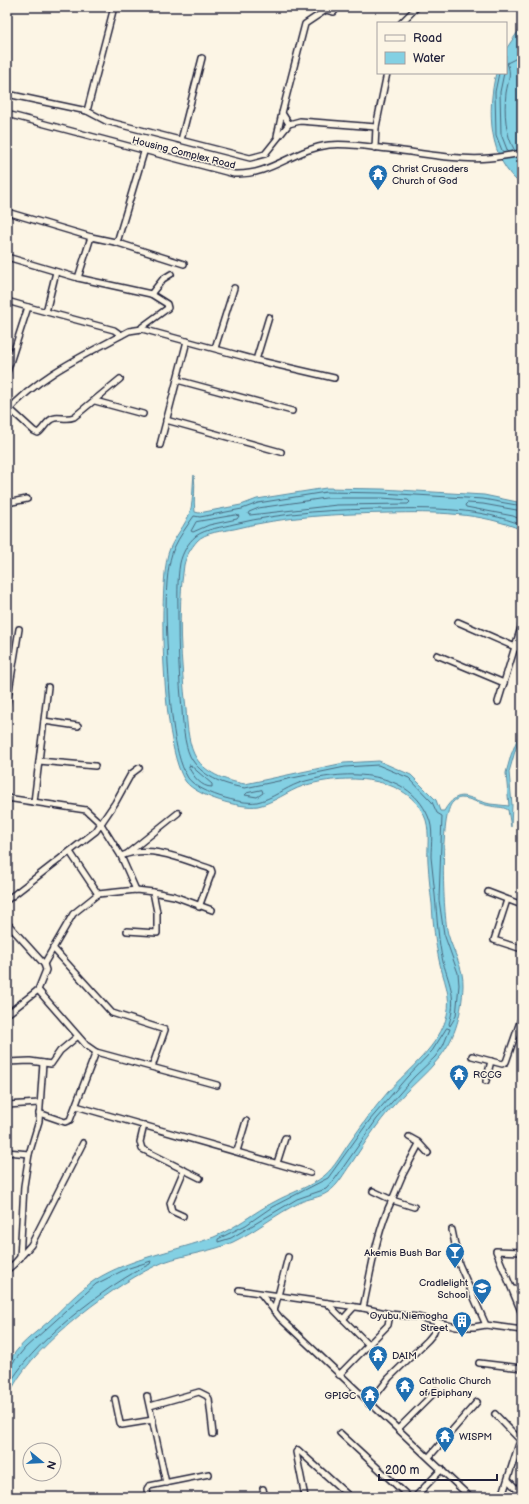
<svg xmlns="http://www.w3.org/2000/svg" width="529" height="1504" font-family="'Balsamiq Sans',sans-serif">
  <rect width="100%" height="100%" fill="#fcf5e5"/>
  <filter id="ink" filterUnits="userSpaceOnUse"><feTurbulence type="fractalNoise" baseFrequency=".025" numOctaves="2"/><feDisplacementMap in="SourceGraphic" scale="8" xChannelSelector="R" yChannelSelector="G"/><feConvolveMatrix kernelMatrix="1 2 1 2 8 2 1 2 1" color-interpolation-filters="sRGB"/></filter>
  <g filter="url(#ink)">
    <!-- water -->
    <g fill="#83d0e3" stroke="#5c8aa0">
      <path d="M522,26V185C488,160 487,110 496,73H506V49Z"/>
      <path d="M194,475C196,488 193,500 195,512L199,513L241,505L257,499L326,488L382,489L484,495L522,503V530C481,512 433,512 389,513C337,514 285,516 234,529C223,531 205,532 197,541C191,548 186,556 184,565C177,612 181,662 186,709C187,723 188,741 194,754C203,773 226,781 245,784L344,763L379,761L411,775L436,800L440,811H444C459,786 468,799 490,804C496,805 503,805 509,806L506,773L511,755L522,727L509,772L512,805L511,827L508,810C502,806 498,808 491,806C481,805 471,798 461,798C458,798 455,800 453,802C439,814 443,915 448,934C453,952 464,968 463,986C462,1011 456,1037 440,1057C426,1075 407,1089 393,1106C377,1124 364,1144 351,1164C344,1173 338,1186 328,1192C320,1198 308,1198 299,1203C276,1214 256,1231 233,1242C211,1252 186,1254 164,1262C118,1281 36,1343 13,1387C10,1392 9,1398 7,1404C7,1392 4,1373 9,1362C17,1346 34,1334 48,1322C63,1308 78,1291 95,1280C132,1257 174,1252 214,1237C236,1228 254,1212 274,1202C290,1193 310,1187 324,1176C335,1167 342,1153 350,1142C362,1125 374,1108 388,1092C408,1069 440,1046 447,1015C452,995 443,979 439,960C435,942 433,923 432,904C430,890 429,876 428,862C427,848 430,834 426,820C409,773 342,774 303,786C288,791 273,803 258,806C240,809 197,796 186,782C162,751 158,593 168,554C172,540 182,530 188,517C194,505 192,488 194,475Z"/>
    </g>
    <g fill="none" stroke-linecap="round" stroke-linejoin="round">
      <!-- shore -->
      <g stroke="#49687e" stroke-width="1">
        <path d="M499,73L495,92L496,135L503,153"/>
        <path d="M504,73L500,92L501,134L508,152"/>
        <path d="M515,151C505,134 504,112 506,93C508,81 512,74 507,63L517,58L522,51"/>
        <path d="M326,498H382L408,500L410,502L408,504L337,505L250,515L248,514L249,512L259,508Z"/>
        <path d="M522,506L483,499L382,493L326,492L258,503L242,509L200,517L194,516C187,526 179,537 174,548C162,576 167,633 168,664C170,694 172,752 188,778C198,792 240,805 257,802C272,799 285,788 299,783C340,770 407,767 428,816C434,829 431,843 431,857C432,870 434,882 435,895C437,917 438,940 443,962C450,986 457,998 449,1024L450,1026L456,1016L459,985L458,973L444,934L439,900L442,816L437,813L432,802L409,778L378,765L345,767L245,788C224,785 200,776 190,756C184,743 183,724 182,710C179,678 178,648 178,616C178,599 177,580 180,563C182,554 188,542 196,536C205,529 223,527 234,524C285,512 337,509 390,509C433,508 481,508 522,525"/>
        <path d="M522,511L483,504L467,503L465,505L466,507L513,516L522,520"/>
        <path d="M236,515L239,516L237,519L209,525L193,532L191,531L196,522Z"/>
        <path d="M190,765L212,784V787C201,787 194,777 189,768Z"/>
        <path d="M262,790L263,793L257,797L245,795L247,793Z"/>
        <path d="M447,1028L450,1029L443,1046L435,1057L414,1077L377,1119L335,1179L326,1189L297,1199L231,1238L218,1242V1239L246,1225L272,1207L328,1178L369,1121L407,1077L432,1051Z"/>
        <path d="M7,1367L11,1365L25,1348L96,1284L126,1269L151,1261L150,1264C108,1284 27,1346 7,1389"/>
      </g>
      <!-- minor casing -->
      <g stroke="#22223b" stroke-width="8">
        <g id="minor">
          <path d="M401,23L417,7"/>
          <path d="M7,94L87,111L106,121L250,158L265,154L289,124L300,121L376,127"/>
          <path d="M87,111L114,7"/>
          <path d="M7,114L234,174C271,176 294,149 329,145C348,143 370,147 389,149C419,153 460,161 489,158C500,157 511,155 522,153"/>
          <path d="M289,124L282,113L305,24L326,10L334,12L337,7"/>
          <path d="M277,136L282,113"/>
          <path d="M181,140L202,58"/>
          <path d="M375,148L376,127L387,73"/>
          <path d="M7,212L91,237"/>
          <path d="M115,242L184,264"/>
          <path d="M7,257L78,278L151,294L167,304L168,308L142,327V329"/>
          <path d="M78,278L91,237L115,242L118,239L144,152"/>
          <path d="M151,294L163,279L171,274"/>
          <path d="M7,301L28,307"/>
          <path d="M46,312L56,272"/>
          <path d="M215,348L234,288"/>
          <path d="M256,360L269,317"/>
          <path d="M7,372L28,307L114,330L121,335"/>
          <path d="M177,380L292,411"/>
          <path d="M95,401L143,414"/>
          <path d="M10,409L34,431L38,433C44,429 47,419 55,418C61,417 67,420 74,417L120,379"/>
          <path d="M7,412C39,375 87,354 129,331L142,329L256,360L334,378"/>
          <path d="M166,420L281,452"/>
          <path d="M160,445L187,341"/>
          <path d="M7,503L27,499"/>
          <path d="M458,622L522,650"/>
          <path d="M437,655L504,683"/>
          <path d="M498,702L522,624"/>
          <path d="M7,703L19,629"/>
          <path d="M44,721L78,726"/>
          <path d="M39,761L95,766"/>
          <path d="M7,798L86,810L101,824L121,856"/>
          <path d="M34,802L48,687"/>
          <path d="M70,852L98,894"/>
          <path d="M128,853L178,813"/>
          <path d="M136,890L121,856C151,844 182,859 211,869L212,872L199,907"/>
          <path d="M488,892L522,905"/>
          <path d="M7,900L96,831L115,803L131,774L139,768"/>
          <path d="M507,900L494,940L522,949"/>
          <path d="M7,923L44,964L46,970L38,990L86,1045L96,1052L217,1085"/>
          <path d="M127,931L157,933V912L153,892"/>
          <path d="M53,948L112,1013L165,1030L152,1067"/>
          <path d="M44,964L73,914L98,894L136,890L153,892L174,896L212,910"/>
          <path d="M10,1012L38,990"/>
          <path d="M472,1056L502,1064L506,1062L522,1016"/>
          <path d="M7,1062L30,1061L51,1064L60,1051L78,1036"/>
          <path d="M486,1081L491,1061"/>
          <path d="M7,1105L39,1103"/>
          <path d="M76,1106L310,1173"/>
          <path d="M39,1113L65,1122L70,1120L96,1052"/>
          <path d="M144,1125L140,1142L142,1149L200,1178"/>
          <path d="M409,1137L418,1142L428,1153"/>
          <path d="M237,1151L246,1121"/>
          <path d="M7,1152L29,1154"/>
          <path d="M277,1163L285,1138"/>
          <path d="M373,1191L392,1200C376,1233 371,1272 363,1308L390,1314L418,1317L456,1327H474L486,1325"/>
          <path d="M414,1207L392,1200L403,1174L419,1144"/>
          <path d="M183,1216L172,1211L170,1203L184,1170"/>
          <path d="M452,1230L459,1264L486,1325L522,1330"/>
          <path d="M522,1252L496,1251L522,1314"/>
          <path d="M20,1258L24,1186L29,1154L39,1121L43,1063"/>
          <path d="M7,1270L14,1264L31,1245L83,1143"/>
          <path d="M513,1289L522,1290"/>
          <path d="M239,1290L363,1308"/>
          <path d="M261,1294L280,1318L470,1497"/>
          <path d="M327,1303L368,1344"/>
          <path d="M274,1311L288,1257"/>
          <path d="M343,1319L354,1307"/>
          <path d="M479,1363L522,1368"/>
          <path d="M339,1375L388,1325L390,1314"/>
          <path d="M147,1396L166,1483"/>
          <path d="M115,1399L120,1423L122,1425L153,1420"/>
          <path d="M369,1404L389,1378L428,1340L433,1334L437,1323"/>
          <path d="M150,1406L199,1392L207,1396L209,1399L213,1434"/>
          <path d="M495,1414L520,1440"/>
          <path d="M398,1429L436,1391"/>
          <path d="M340,1433L409,1497"/>
          <path d="M429,1457L477,1402"/>
          <path d="M508,1480L522,1495"/>
          <path d="M263,1489L265,1497"/>
          <path d="M148,1497L147,1489L149,1486L209,1474"/>
          <path d="M305,1497L296,1452L298,1450L350,1497"/>
          <path d="M415,1497L442,1469"/>
          <path d="M502,1497L522,1434"/>
        </g>
      </g>
      <!-- minor -->
      <use href="#minor" stroke="#fcf5e5" stroke-width="5"/>
    </g>
  </g>
  <!-- icons -->
  <defs>
    <g id="temple-pin" transform="scale(1)"><path d="M0 17L-7.5 6A9.5 9.5 0 1 1 7.5 6Z" fill="#1f6fb2" stroke="#fcf5e5"/><path d="M0-6L5-2H3V0L6.5 2.5H4V6H1.5V3h-3V6H-4V2.5H-6.5L-3 0V-2H-5Z" fill="#fff"/></g>
    <g id="bar-pin" transform="scale(1)"><path d="M0 17L-7.5 6A9.5 9.5 0 1 1 7.5 6Z" fill="#1f6fb2" stroke="#fcf5e5"/><path d="M-6-5H6L.8 .8V4.5H3.5V6h-7V4.5H-.8V.8Z" fill="#fff"/></g>
    <g id="school-pin" transform="scale(1)"><path d="M0 17L-7.5 6A9.5 9.5 0 1 1 7.5 6Z" fill="#1f6fb2" stroke="#fcf5e5"/><path d="M0-5L7-2L0 1L-7-2ZM-4 1L0 2.5L4 1V4Q0 6-4 4Z" fill="#fff"/></g>
    <g id="building-pin" transform="scale(1)"><path d="M0 17L-7.5 6A9.5 9.5 0 1 1 7.5 6Z" fill="#1f6fb2" stroke="#fcf5e5"/><path d="M-4-6H4V6H1V3H-1V6H-4ZM-2.5-4.3h1.7v1.8h-1.7ZM.8-4.3h1.7v1.8H.8ZM-2.5-1h1.7V.8h-1.7ZM.8-1h1.7V.8H.8Z" fill="#fff"/></g>
  </defs>
  <g fill-rule="evenodd">
    <use href="#temple-pin" x="378" y="174"/>
    <use href="#temple-pin" x="459" y="1074"/>
    <use href="#bar-pin" x="455" y="1252"/>
    <use href="#school-pin" x="482" y="1288"/>
    <use href="#building-pin" x="462" y="1321"/>
    <use href="#temple-pin" x="378" y="1355"/>
    <use href="#temple-pin" x="405" y="1386"/>
    <use href="#temple-pin" x="370" y="1395"/>
    <use href="#temple-pin" x="445" y="1436"/>
  </g>
  <g text-anchor="middle" stroke-width="3" stroke-linejoin="round" paint-order="stroke">
    <!-- street labels -->
    <g font-size="10" fill="#22223b" stroke="#fcf5e5">
      <text transform="translate(184 152) rotate(14)" y="4">Housing Complex Road</text>
    </g>
    <!-- poi labels -->
    <g font-size="10" fill="#22223b" stroke="#fcf5e5" text-anchor="start">
      <text x="392" y="172">Christ Crusaders<tspan x="392" dy="12">Church of God</tspan></text>
      <text x="473" y="1078">RCCG</text>
      <text x="441" y="1256" text-anchor="end">Akemis Bush Bar</text>
      <text x="468" y="1286" text-anchor="end">Cradlelight<tspan x="468" dy="12">School</tspan></text>
      <text x="448" y="1319" text-anchor="end">Oyubu Niemogha<tspan x="448" dy="12">Street</tspan></text>
      <text x="392" y="1359">DAIM</text>
      <text x="419" y="1384">Catholic Church<tspan x="419" dy="12">of Epiphany</tspan></text>
      <text x="356" y="1399" text-anchor="end">GPIGC</text>
      <text x="459" y="1440">WISPM</text>
    </g>
  </g>
  <!-- margin -->
  <rect width="529" height="1504" fill="none" stroke="#fcf5e5" stroke-width="24"/>
  <rect x="12" y="12" width="505" height="1480" fill="none" stroke="#22223b" stroke-width="1.5" filter="url(#ink)"/>
  <!-- legend -->
  <rect x="377" y="22" width="130" height="52" fill="#fcf5e5" stroke="#a5a1a1"/>
  <rect x="385" y="35" width="20" height="6" fill="#fcf5e5" stroke="#a5a1a1"/>
  <text x="413" y="42" font-size="12" fill="#22223b">Road</text>
  <rect x="385" y="52" width="20" height="12" fill="#83d0e3" stroke="#a5a1a1"/>
  <text x="413" y="62" font-size="12" fill="#22223b">Water</text>
  <!-- north arrow -->
  <g transform="translate(42 1462) rotate(108)"><circle r="19" fill="#fcf5e5" stroke="#a5a1a1"/>
  <path d="M0-3L7 15L0 10L-7 15Z" fill="#1f6fb2"/>
  <text y="-6" font-size="11" font-weight="bold" text-anchor="middle" fill="#22223b">N</text>
  </g>
  <!-- scale -->
  <path d="M379 1474v6h118v-6" fill="none" stroke="#22223b" stroke-width="2"/>
  <text x="385" y="1474" font-size="12" fill="#22223b" stroke="#fcf5e5" stroke-width="3" paint-order="stroke">200 m</text>
</svg>
